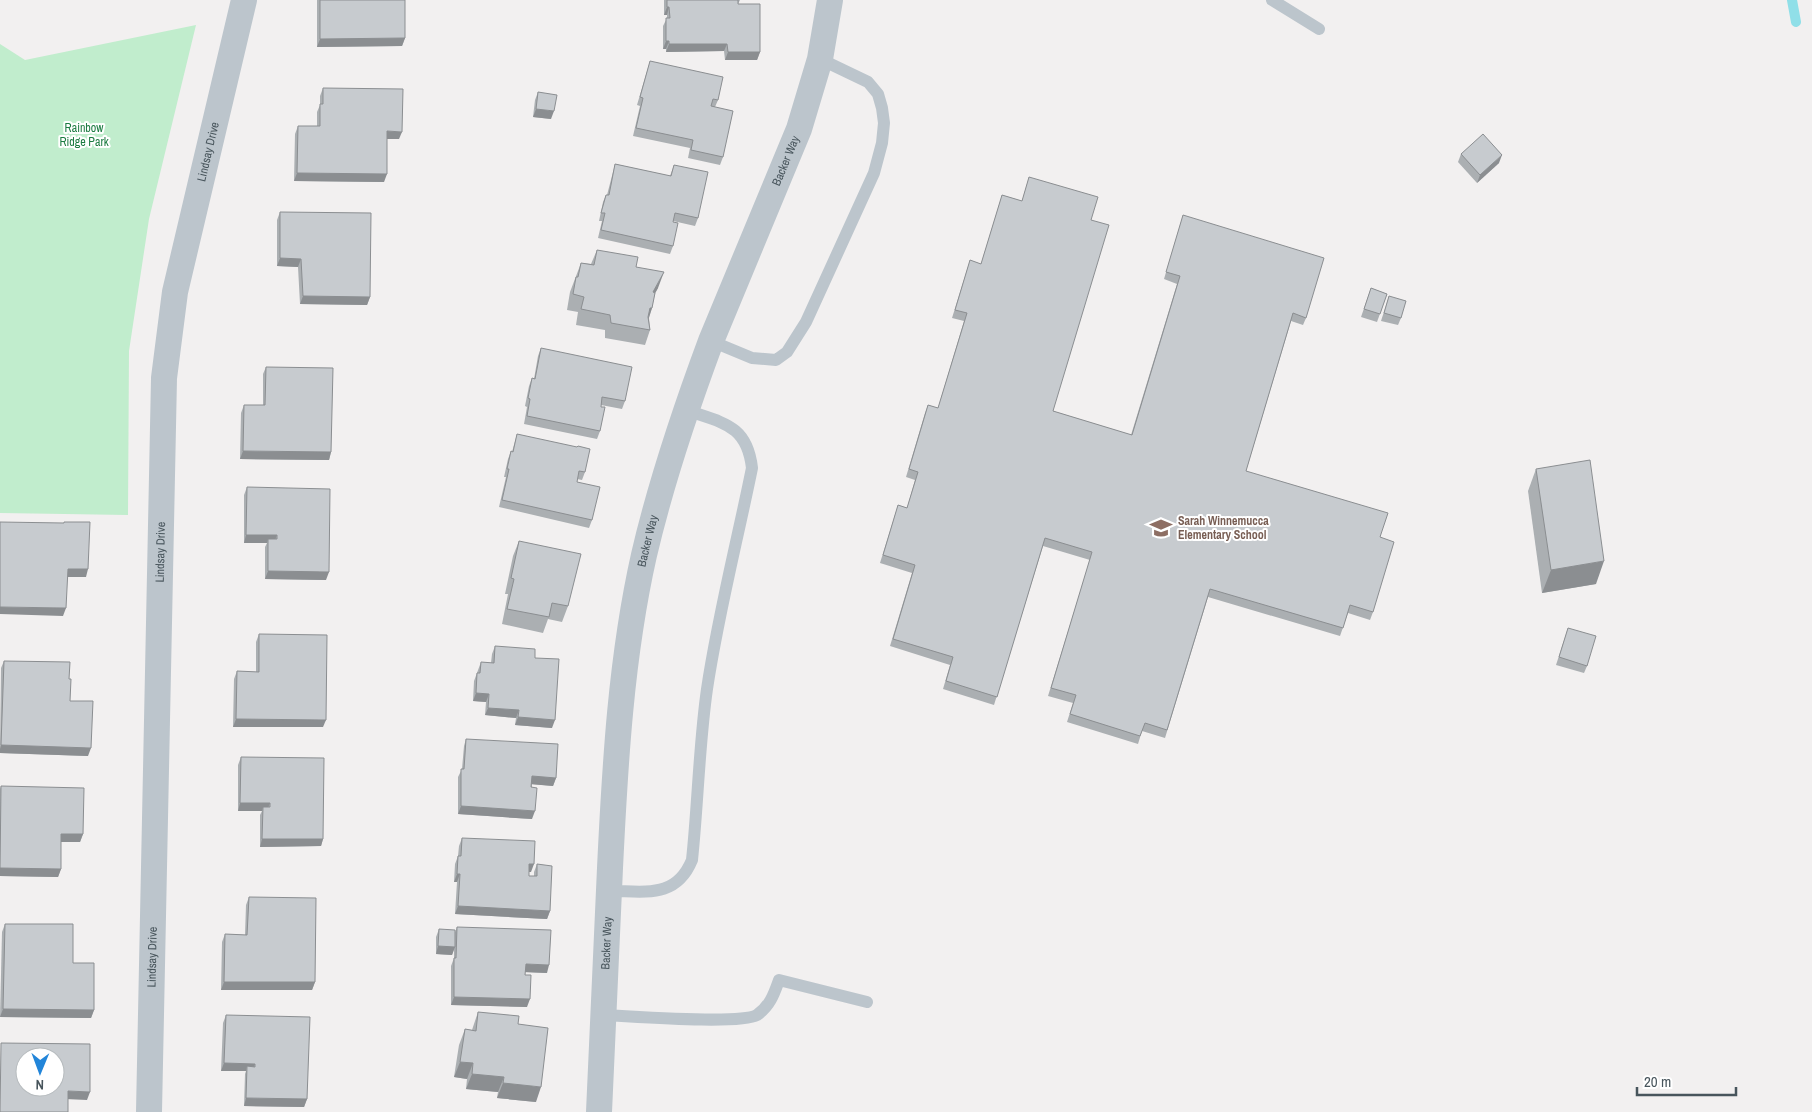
<svg xmlns="http://www.w3.org/2000/svg" width="1812" height="1112" font-family="'Archivo Narrow',sans-serif">
  <rect width="100%" height="100%" fill="#f2f0f0"/>
  <!-- green -->
  <path fill="#c1edcd" d="M196,25L149,219L129,351L128,515L0,513V44L25,60Z"/>
  <g fill="none" stroke-linecap="round" stroke-linejoin="round">
    <!-- stream -->
    <path stroke="#90dfe8" stroke-width="10" d="M1792,0L1796,22"/>
    <!-- service -->
    <g stroke="#bcc5cc" stroke-width="12">
      <path d="M1272,0L1319,29"/>
      <path d="M711,341L752,358L776,360L787,352L806,322L874,173L882,143L884,123L882,108L878,94L868,82L820,59"/>
      <path d="M609,891C645,891 676,899 692,860C698,803 699,745 707,689C718,615 737,542 752,468C747,424 722,423 686,410"/>
      <path d="M603,1015C630,1016 739,1025 757,1015C770,1006 774,994 779,980L867,1002"/>
    </g>
    <!-- minor -->
    <g stroke="#bcc5cc" stroke-width="26">
      <path id="s1" d="M149,1112L164,378L175,292L244,0"/>
      <path id="s2" d="M599,1112C603,1031 606,949 610,868C615,764 621,657 644,555C661,482 685,411 711,341L799,129L820,59L830,0"/>
    </g>
  </g>
  <!-- wall -->
  <g fill="#abafb2">
    <path d="M317,0H405V38L402,46L317,47Z"/>
    <path d="M664,0H740L738,4L760,52L757,60H725L724,51L666,52V49H663V26L667,18V15H664Z"/>
    <path d="M650,61L718,100L715,107L723,157L720,165L688,158L690,148L633,136L640,106L637,105Z"/>
    <path d="M323,88L399,139H387L384,182L294,181L295,134L298,126H317V112L320,105V96Z"/>
    <path d="M538,92L551,119L533,117L535,100Z"/>
    <path d="M1461,154L1499,163L1477,183L1458,162Z"/>
    <path d="M615,164L670,176L674,165L698,218L695,226L673,221V246L670,254L598,238L602,221H599L603,202L606,195H607L613,172Z"/>
    <path d="M1029,177L1091,220L1053,411L1131,435L1177,284L1164,279L1183,215L1306,318L1303,325L1291,321L1246,471L1380,537L1373,612L1370,620L1348,613L1340,636L1208,597L1165,738L1142,731L1138,744L1067,722L1073,703L1048,696L1090,560L1043,546L994,705L943,689L950,665L890,646L912,573L880,563L898,505L907,508L915,480L906,477L925,413L928,405L938,408L964,321L952,318L970,260L981,264L1002,195L1022,201Z"/>
    <path d="M280,212L370,297L367,305L300,304L298,267L277,266V220Z"/>
    <path d="M597,250L636,267L658,288L655,293L652,308L649,318L650,330L645,345L605,338V330L576,325L578,312L567,310L570,292L581,263L591,264Z"/>
    <path d="M1371,288L1387,294L1377,322L1361,317Z"/>
    <path d="M1389,296L1401,318L1398,325L1381,321Z"/>
    <path d="M541,348L625,401L622,409L601,405L600,431L597,439L524,424L527,407L525,406L529,386L532,378L534,379L538,356Z"/>
    <path d="M266,367L331,452L329,460L240,459L241,413L244,405H263V374Z"/>
    <path d="M517,434L585,472L582,480L577,479V482L592,520L589,528L499,507L506,477H504L508,459L511,451L512,452Z"/>
    <path d="M1536,469L1596,584L1542,593L1528,491Z"/>
    <path d="M247,487L326,580L265,579V547L267,543H244V495Z"/>
    <path d="M519,541L568,606L562,622L548,619L543,633L502,624L508,594H505L513,556Z"/>
    <path d="M1568,628L1587,666L1584,673L1556,665Z"/>
    <path d="M259,634L323,727H233L234,679L237,671L256,672V642Z"/>
    <path d="M495,646L535,658L552,728L515,725L516,718L485,715L486,702L473,701L474,681L481,662L491,663L492,654Z"/>
    <path d="M4,661L69,679L70,701L88,756L0,753L1,668Z"/>
    <path d="M466,739L556,778L553,786L532,784V819L458,814V777L462,769L464,746Z"/>
    <path d="M241,757L323,839L321,846L260,847V815L262,811H238V765Z"/>
    <path d="M1,786L83,834L80,842H61V869L58,877L0,876V789Z"/>
    <path d="M462,838L531,872H529V876H534V872L537,864L550,911L547,919L455,914L457,882H454L455,864L458,856L459,846Z"/>
    <path d="M249,897L315,982L312,990H221L222,942L225,934L245,935L246,905Z"/>
    <path d="M5,924L73,963L94,1010L91,1018L0,1017L2,932Z"/>
    <path d="M457,927L547,973L525,972L527,1007L451,1005V966L454,958V949L452,955L436,954V937L439,929L455,932Z"/>
    <path d="M478,1012L518,1024L536,1102L497,1098L498,1092L466,1089L467,1079L454,1077L459,1045L465,1029L472,1030Z"/>
    <path d="M226,1015L307,1099L304,1107L244,1106L245,1074L246,1071H221L223,1023Z"/>
  </g>
  <!-- shaded-wall -->
  <g fill="#8b8e91">
    <path d="M667,7H669L667,15H664Z"/>
    <path d="M405,38L402,46L317,47L320,39Z"/>
    <path d="M666,41H669L666,49H663Z"/>
    <path d="M669,44H727L724,51L666,52Z"/>
    <path d="M728,52H760L757,60H725Z"/>
    <path d="M536,109L554,111L551,119L533,117Z"/>
    <path d="M387,131L402,132L399,139H385Z"/>
    <path d="M1502,155L1499,163L1477,183L1480,175Z"/>
    <path d="M297,173L387,174L384,182L294,181Z"/>
    <path d="M280,258L301,259L298,267L277,266Z"/>
    <path d="M664,272L658,288L647,308L653,292Z"/>
    <path d="M303,296L370,297L367,305L300,304Z"/>
    <path d="M650,308H652L647,323Z"/>
    <path d="M243,451L331,452L329,460L240,459Z"/>
    <path d="M246,535H277L274,543L268,539L267,543H244Z"/>
    <path d="M1604,561L1596,584L1542,593L1551,570Z"/>
    <path d="M68,569H88L86,577H65Z"/>
    <path d="M268,571L329,572L326,580L265,579Z"/>
    <path d="M0,607L66,608L63,616L0,614Z"/>
    <path d="M476,693L489,694L486,702L473,701Z"/>
    <path d="M488,708L519,710L516,718L485,715Z"/>
    <path d="M518,717L555,720L552,728L515,725Z"/>
    <path d="M236,719L326,720L323,727H233Z"/>
    <path d="M1,745L91,748L88,756L0,753V749Z"/>
    <path d="M532,776L556,778L553,786L529,784Z"/>
    <path d="M240,803H270L267,811L263,807L262,811H238Z"/>
    <path d="M461,806L535,811L532,819L458,814Z"/>
    <path d="M61,834H83L80,842H58Z"/>
    <path d="M262,839H323L321,846L260,847Z"/>
    <path d="M529,864H534L531,872H526Z"/>
    <path d="M0,868L61,869L58,877L0,876Z"/>
    <path d="M457,874H460L457,882H454Z"/>
    <path d="M458,906L550,911L547,919L455,914Z"/>
    <path d="M438,946L455,947L452,955L436,954Z"/>
    <path d="M526,964L549,965L547,973L523,972Z"/>
    <path d="M224,982H315L312,990H221Z"/>
    <path d="M454,997L530,999L527,1007L451,1005Z"/>
    <path d="M3,1009L94,1010L91,1018L0,1017Z"/>
    <path d="M460,1062L473,1063L467,1079L454,1077Z"/>
    <path d="M224,1063L255,1064L252,1072L247,1066L246,1071H221Z"/>
    <path d="M472,1074L504,1077L498,1092L466,1089Z"/>
    <path d="M503,1083L541,1087L536,1102L497,1098Z"/>
    <path d="M68,1091L90,1092L87,1100L65,1099Z"/>
    <path d="M246,1098L307,1099L304,1107L244,1106Z"/>
  </g>
  <!-- building -->
  <g fill="#c7cbcf" stroke="#8b8e91" fill-rule="evenodd">
    <path d="M320,0H405V38L320,39Z"/>
    <path d="M667,0H738V4H760V52H728L727,44H669V41H666V18H670L669,7H667Z"/>
    <path d="M650,61L723,77L718,100L713,99L711,106L733,111L723,157L691,150L693,140L636,128L643,98L640,97Z"/>
    <path d="M323,88L403,89L402,132L387,131V174L297,173L298,126H320V104H323Z"/>
    <path d="M538,92L557,95L554,111L536,109Z"/>
    <path d="M1483,134L1502,155L1480,175L1461,154Z"/>
    <path d="M615,164L671,176L674,165L708,172L698,218L675,213L673,222L678,223L673,246L601,230L605,213H601L606,195H609Z"/>
    <path d="M1029,177L1098,197L1091,220L1109,225L1053,411L1132,435L1180,276L1166,272L1183,215L1324,258L1306,318L1293,313L1246,471L1388,513L1380,537L1394,542L1373,612L1350,605L1343,628L1210,589L1167,730L1145,723L1140,736L1070,714L1076,695L1051,688L1092,552L1045,538L997,697L946,681L953,657L893,639L915,565L883,555L898,505L907,508L918,472L909,469L928,405L938,408L967,313L955,310L970,260L981,264L1002,195L1022,201Z"/>
    <path d="M280,212L371,213L370,297L303,296L301,259L280,258Z"/>
    <path d="M597,250L638,257L636,267L664,272L653,292L655,293L652,308H650L648,317L650,330L611,323L610,315L581,309L584,297L573,294L576,277H578L581,263L594,265Z"/>
    <path d="M1371,288L1387,294L1380,314L1364,309Z"/>
    <path d="M1389,296L1406,301L1401,318L1384,313Z"/>
    <path d="M541,348L632,367L625,401L602,397L601,407H605L600,431L527,416L530,399L528,398L532,378L535,379Z"/>
    <path d="M266,367L333,368L331,452L243,451L244,405H265Z"/>
    <path d="M517,434L577,447L578,446L590,449L585,472L579,471L577,482L600,487L592,520L502,500L509,469H507L511,451L513,452Z"/>
    <path d="M1590,460L1604,561L1551,570L1536,469Z"/>
    <path d="M247,487L330,489L329,572L268,571V539H277V535H246Z"/>
    <path d="M0,522L64,523V522H90L88,569H68L66,608L0,607Z"/>
    <path d="M519,541L581,554L568,606L552,603L549,617L507,609L514,579L511,578Z"/>
    <path d="M1568,628L1596,636L1587,666L1559,657Z"/>
    <path d="M259,634L327,635L326,720L236,719L237,671L259,672Z"/>
    <path d="M495,646L535,649V658L559,659L555,720L518,717L519,710L488,708L489,694L476,693L477,673H480L481,662L494,663Z"/>
    <path d="M4,661L70,662L69,679H71L70,701H93L91,748L1,745Z"/>
    <path d="M466,739L558,744L556,778L532,776L531,787L537,788L535,811L461,806V769H464Z"/>
    <path d="M241,757L324,758L323,839H262L263,807H270V803H240Z"/>
    <path d="M1,786L84,788L83,834H61V869L0,868Z"/>
    <path d="M462,838L535,841L534,864H529V876H537V864L552,866L550,911L458,906L460,874H457L458,856H461Z"/>
    <path d="M249,897L316,898L315,982H224L225,934L247,935Z"/>
    <path d="M5,924H73V963H94V1010L3,1009Z"/>
    <path d="M457,927L551,930L549,965L526,964L525,975H531L530,999L454,997V958H456Z"/>
    <path d="M439,929L455,930V947L438,946Z"/>
    <path d="M478,1012L519,1016L518,1024L548,1028L541,1087L503,1083L504,1077L472,1074L473,1063L460,1062L465,1029L476,1031Z"/>
    <path d="M226,1015L310,1017L307,1099L246,1098L247,1066L255,1067V1064L224,1063Z"/>
    <path d="M1,1043L90,1044V1092L68,1091V1112H0ZM25,1057H55V1087H25Z"/>
  </g>
  <!-- icons -->
  <defs>
    <g id="school-bare" transform="scale(1.725)"><path d="M0-5L7-2L0 1L-7-2ZM-4 1L0 2.5L4 1V4Q0 6-4 4Z" fill="#8d6e63" stroke="#fff" stroke-width="2.5" paint-order="stroke"/></g>
  </defs>
  <g fill-rule="evenodd">
    <use href="#school-bare" x="1161" y="528"/>
  </g>
  <g text-anchor="middle" stroke-width="4" stroke-linejoin="round" paint-order="stroke">
    <!-- park labels -->
    <g font-size="12" fill="#1c7b41" stroke="#fff">
      <text x="84" y="132">Rainbow<tspan x="84" dy="14">Ridge Park</tspan></text>
    </g>
    <!-- street labels -->
    <g font-size="12" fill="#48555c" stroke="#fff">
      <text dy="4" stroke="none"><textPath href="#s1" startOffset="965">Lindsay Drive</textPath></text>
      <text dy="4" stroke="none"><textPath href="#s2" startOffset="979">Backer Way</textPath></text>
      <text dy="4" stroke="none"><textPath href="#s2" startOffset="574">Backer Way</textPath></text>
      <text dy="4" stroke="none"><textPath href="#s1" startOffset="560">Lindsay Drive</textPath></text>
      <text dy="4" stroke="none"><textPath href="#s2" startOffset="169">Backer Way</textPath></text>
      <text dy="4" stroke="none"><textPath href="#s1" startOffset="155">Lindsay Drive</textPath></text>
    </g>
    <!-- education labels -->
    <g font-size="12" font-weight="bold" fill="#785e54" stroke="#fff" text-anchor="start">
      <text x="1178" y="525">Sarah Winnemucca<tspan x="1178" dy="14">Elementary School</tspan></text>
    </g>
  </g>
  <!-- north arrow -->
  <g transform="translate(40 1072) rotate(181)"><circle r="24" fill="#ffffff" stroke="#b6bbbe"/>
  <path d="M0-4L9 19L0 12L-9 19Z" fill="#2285d9"/>
  <text y="-8" font-size="14" font-weight="bold" text-anchor="middle" fill="#48555c">N</text>
  </g>
  <!-- scale -->
  <path d="M1637 1087v8h99v-8" fill="none" stroke="#48555c" stroke-width="2.5"/>
  <text x="1644" y="1087" font-size="15" fill="#48555c" stroke="#ffffff" stroke-width="4" paint-order="stroke">20 m</text>
</svg>
